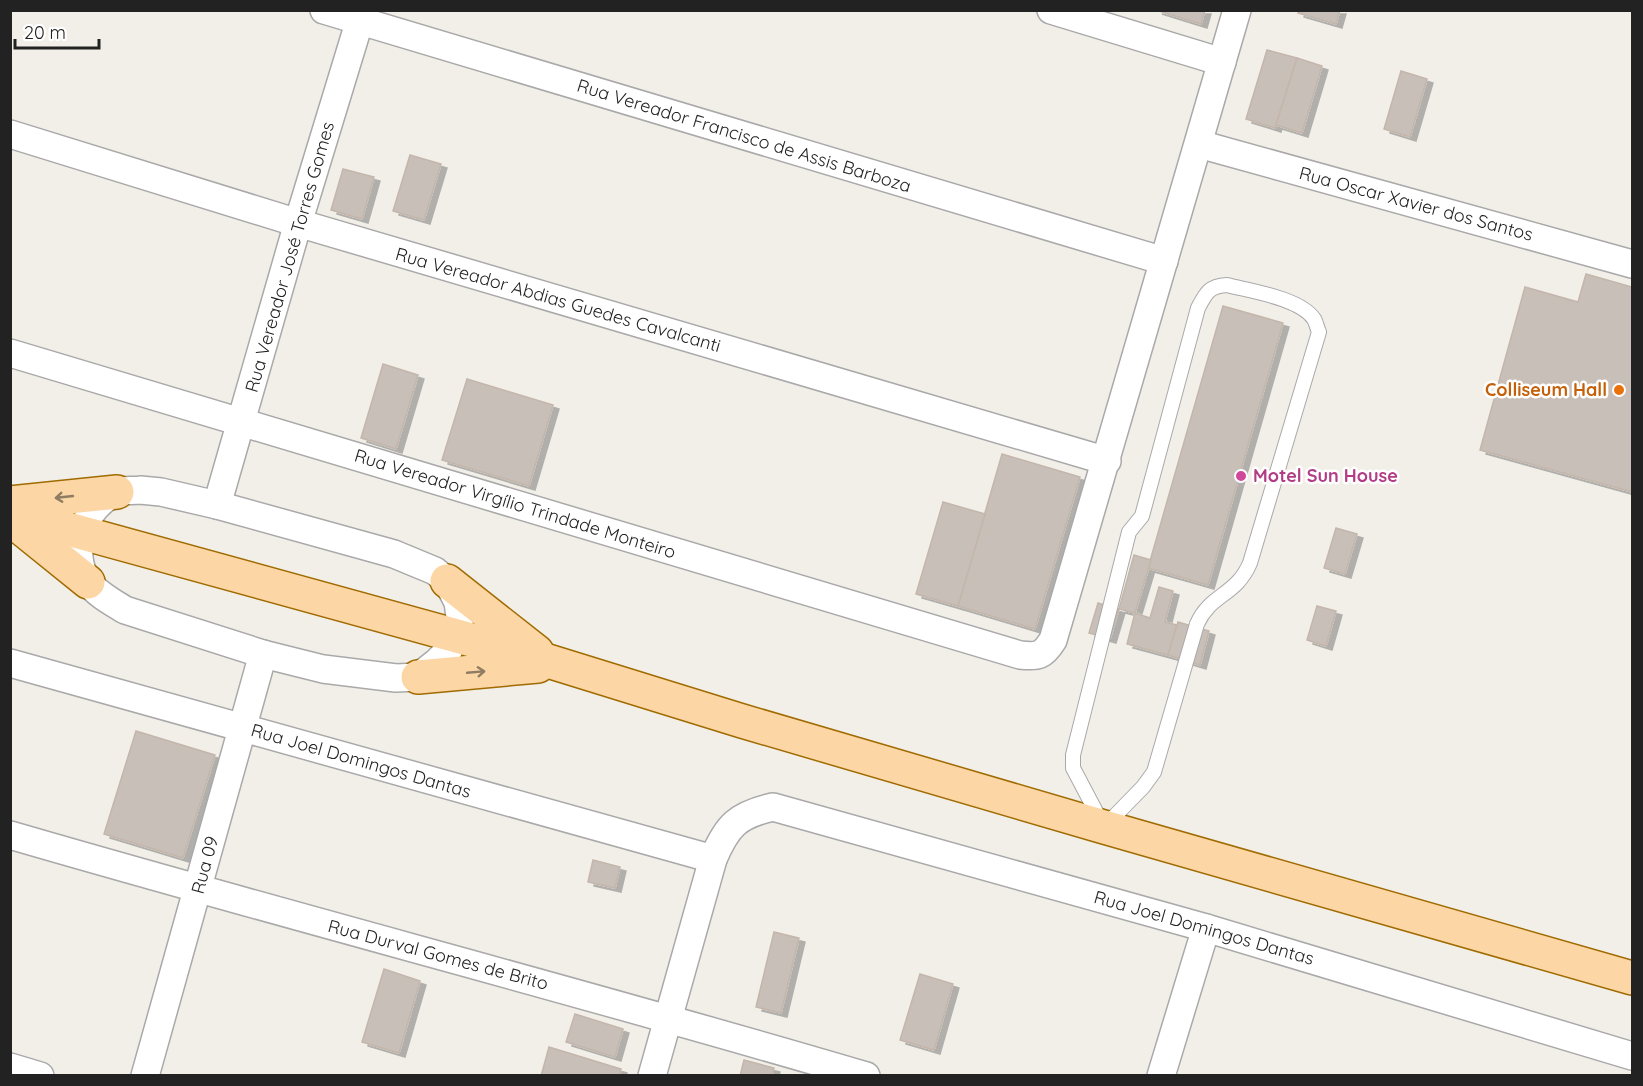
<svg xmlns="http://www.w3.org/2000/svg" width="1643" height="1086" font-family="Quicksand,sans-serif">
  <defs>
    <filter id="shadow"><feDropShadow dx="6" dy="4" stdDeviation="0" flood-color="#0004"/></filter>
  </defs>
  <rect width="100%" height="100%" fill="#f2efe9"/>
  <!-- building -->
  <g fill="#c7bfb8" stroke="#c4b6ab" stroke-width="1.5" filter="url(#shadow)">
    <path d="M1156,10H1205L1201,24Z"/>
    <path d="M1299,10H1340L1336,24L1298,13Z"/>
    <path d="M1267,50L1297,58L1275,128L1246,119Z"/>
    <path d="M1297,58L1322,66L1302,133L1276,125Z"/>
    <path d="M1401,71L1427,79L1410,137L1384,129Z"/>
    <path d="M410,155L441,164L424,220L393,211Z"/>
    <path d="M343,169L374,177L362,219L331,210Z"/>
    <path d="M1586,274L1632,287V492L1480,450L1525,287L1578,302Z"/>
    <path d="M1223,306L1283,323L1208,585L1148,568Z"/>
    <path d="M383,364L418,375L396,449L361,438Z"/>
    <path d="M467,379L553,405L529,486L442,460Z"/>
    <path d="M1002,454L1080,477L1035,629L958,606Z"/>
    <path d="M943,502L985,514L958,606L916,594Z"/>
    <path d="M1336,528L1357,534L1345,574L1324,568Z"/>
    <path d="M1134,555L1151,560L1135,613L1119,609Z"/>
    <path d="M1159,587L1173,591L1165,622L1177,625L1168,655L1127,644L1135,613L1150,618Z"/>
    <path d="M1098,603L1119,609L1110,639L1089,633Z"/>
    <path d="M1317,606L1336,611L1326,646L1307,640Z"/>
    <path d="M1178,622L1209,631L1200,665L1168,655Z"/>
    <path d="M136,731L215,755L183,858L104,834Z"/>
    <path d="M593,860L620,867L615,888L588,882Z"/>
    <path d="M774,932L799,938L781,1013L756,1007Z"/>
    <path d="M384,969L420,981L399,1053L362,1042Z"/>
    <path d="M920,974L953,984L934,1050L900,1040Z"/>
    <path d="M575,1014L623,1029L615,1057L566,1042Z"/>
    <path d="M549,1047L621,1069L619,1076H541Z"/>
    <path d="M744,1060L774,1068L772,1076H740Z"/>
  </g>
  <g fill="none" stroke-linecap="round" stroke-linejoin="round">
    <!-- lane casing -->
    <g stroke="#a9a9a9" stroke-width="16">
      <path id="lane" d="M1227,285C1250,291 1300,298 1314,319C1316,322 1317,328 1319,332L1250,563C1236,596 1210,594 1197,624L1154,772L1143,787L1104,827L1073,768V755L1129,532L1142,516L1198,308C1206,293 1209,286 1227,285Z"/>
    </g>
    <!-- street casing -->
    <g stroke="#a9a9a9" stroke-width="30">
      <g id="street">
        <path d="M324,10L1164,261"/>
        <path d="M1051,10L1222,62"/>
        <path d="M10,134L298,223L1107,461"/>
        <path d="M1199,144L1632,264"/>
        <path d="M10,353L1020,655C1038,657 1043,656 1053,640L1237,10"/>
        <path d="M140,490L161,492L217,505L394,554L435,571L447,581L458,602L460,617L456,635L448,651L437,662L418,677L396,678L323,669L263,654L125,610C112,602 97,594 88,582C67,553 84,505 117,492C123,490 133,491 140,490Z"/>
        <path d="M217,505L298,223L363,10"/>
        <path d="M10,663L713,859"/>
        <path d="M10,835C295,918 582,992 866,1076"/>
        <path d="M10,1067L40,1076"/>
        <path d="M145,1076L263,654"/>
        <path d="M652,1076L713,859C727,826 737,815 773,807L1206,928L1632,1056"/>
        <path d="M1161,1076L1206,928"/>
      </g>
    </g>
    <!-- primary casing -->
    <g stroke="#a06b00" stroke-width="36">
      <g id="primary">
        <path d="M10,503L117,492"/>
        <path d="M10,513L548,661L742,721L1104,827L1632,978"/>
        <path d="M10,519L88,582"/>
        <path d="M447,581L537,652"/>
        <path d="M418,677L538,666"/>
      </g>
    </g>
    <!-- lane -->
    <use href="#lane" stroke="#fff" stroke-width="14"/>
    <!-- street -->
    <use href="#street" stroke="#fff" stroke-width="27"/>
    <!-- primary -->
    <use href="#primary" stroke="#fcd6a4" stroke-width="33"/>
  </g>
  <!-- one-way arrows -->
  <defs><path id="oneway-shaft" d="M-6 0H5M1.5-3L5.5 0L1.5 3" fill="none" stroke-width="1.6" stroke-linecap="round" stroke-linejoin="round" transform="scale(1.5)"/></defs>
  <g stroke="#8f7c63">
    <use href="#oneway-shaft" transform="translate(64 497) rotate(174)"/>
    <use href="#oneway-shaft" transform="translate(476 672) rotate(-5)"/>
  </g>
  <!-- markers -->
  <circle fill="#e8710a" stroke="#fff" stroke-width="2" cx="1619" cy="390" r="6"/>
  <circle fill="#d1479c" stroke="#fff" stroke-width="2" cx="1241" cy="476" r="6"/>
  <g text-anchor="middle" stroke-width="5" stroke-linejoin="round" paint-order="stroke">
    <!-- street labels -->
    <g font-size="18" fill="#222" stroke="#fff">
      <text transform="translate(744 136) rotate(17)" y="6">Rua Vereador Francisco de Assis Barboza</text>
      <text transform="translate(1416 204) rotate(15)" y="6">Rua Oscar Xavier dos Santos</text>
      <text transform="translate(290 257) rotate(-74)" y="6">Rua Vereador José Torres Gomes</text>
      <text transform="translate(558 300) rotate(16)" y="6">Rua Vereador Abdias Guedes Cavalcanti</text>
      <text transform="translate(515 504) rotate(17)" y="6">Rua Vereador Virgílio Trindade Monteiro</text>
      <text transform="translate(361 761) rotate(16)" y="6">Rua Joel Domingos Dantas</text>
      <text transform="translate(205 865) rotate(-75)" y="6">Rua 09</text>
      <text transform="translate(1204 928) rotate(16)" y="6">Rua Joel Domingos Dantas</text>
      <text transform="translate(438 955) rotate(15)" y="6">Rua Durval Gomes de Brito</text>
    </g>
    <!-- food labels -->
    <g font-size="18" font-weight="bold" fill="#c56008" stroke="#fff" text-anchor="end">
      <text x="1607" y="396">Colliseum Hall</text>
    </g>
    <!-- hotel labels -->
    <g font-size="18" font-weight="bold" fill="#b23c85" stroke="#fff" text-anchor="start">
      <text x="1253" y="482">Motel Sun House</text>
    </g>
  </g>
  <!-- border -->
  <rect width="1643" height="1086" fill="none" stroke="#222222" stroke-width="24"/>
  <!-- scale -->
  <path d="M15 39v9h84v-9" fill="none" stroke="#222222" stroke-width="3"/>
  <text x="24" y="39" font-size="18" fill="#222222" stroke="#ffffff" stroke-width="4.5" paint-order="stroke">20 m</text>
</svg>
